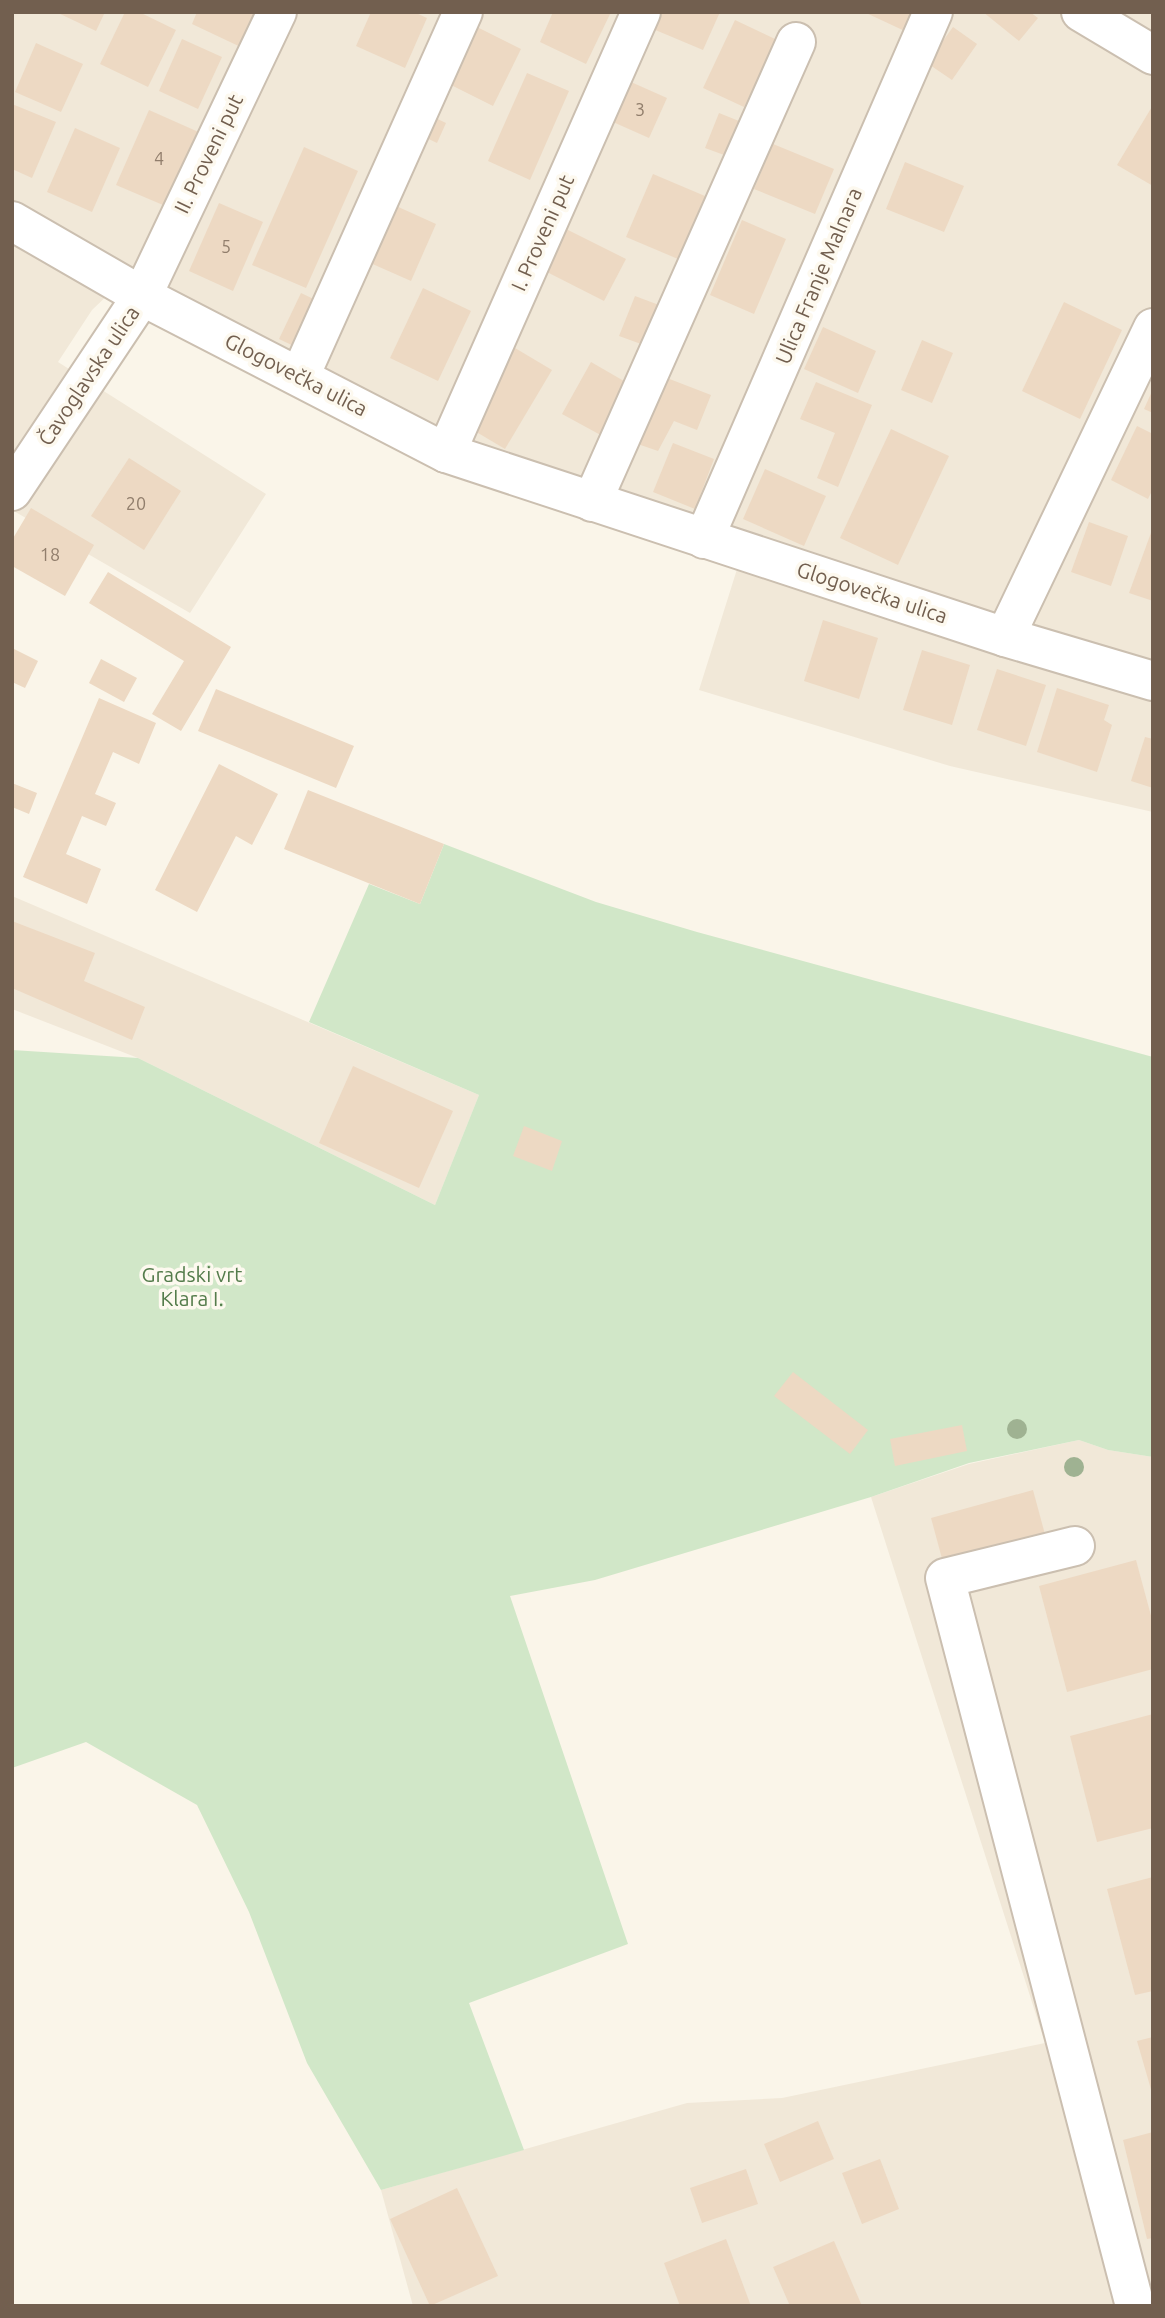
<svg xmlns="http://www.w3.org/2000/svg" width="1165" height="2318" font-family="Ubuntu,sans-serif">
  <rect width="100%" height="100%" fill="#faf5e9"/>
  <!-- residential -->
  <g fill="#f1e8d8">
    <path d="M12,12H1153V812L950,766L699,690L744,547L627,508L343,390L136,268L92,310L58,362L266,494L190,613L12,510Z"/>
    <path d="M12,896L479,1095L435,1205L138,1058L12,1009Z"/>
    <path d="M1079,1440L1108,1450L1153,1457V2306H413L381,2190L687,2103L782,2098L1045,2043L871,1497L969,1464Z"/>
  </g>
  <!-- green -->
  <path fill="#d1e7c8" d="M444,844L596,902L697,932L1153,1057V1457L1108,1450L1079,1440L969,1463L871,1497L595,1580L510,1596L628,1944L469,2003L524,2150L381,2190L307,2063L249,1912L197,1805L86,1742L12,1768V1050L138,1058L435,1205L479,1095L309,1022L369,884L420,904Z"/>
  <!-- building -->
  <g fill="#edd9c3">
    <path d="M56,12H105L96,31Z"/>
    <path d="M125,12H139L176,30L148,87L100,64Z"/>
    <path d="M197,12H265L247,50L192,24Z"/>
    <path d="M371,12H414L427,18L405,68L356,46Z"/>
    <path d="M553,12H611L586,64L540,42Z"/>
    <path d="M661,12H720L703,50L653,29Z"/>
    <path d="M864,12H918L909,33Z"/>
    <path d="M983,12H1030L1038,18L1019,41Z"/>
    <path d="M735,20L777,40L744,107L703,88Z"/>
    <path d="M473,25L521,49L493,106L445,82Z"/>
    <path d="M953,27L977,44L952,80L927,63Z"/>
    <path d="M182,39L222,57L198,109L159,91Z"/>
    <path d="M36,43L83,64L61,112L15,92Z"/>
    <path d="M527,73L569,91L530,180L488,161Z"/>
    <path d="M631,82L667,98L649,138L613,122Z"/>
    <path d="M12,104L56,122L32,178L12,169Z"/>
    <path d="M1153,105V186L1117,165Z"/>
    <path d="M149,110L203,134L170,208L116,185Z"/>
    <path d="M425,113L446,123L437,143L416,133Z"/>
    <path d="M719,113L749,125L735,159L705,148Z"/>
    <path d="M75,128L120,148L92,212L47,192Z"/>
    <path d="M773,144L834,169L815,214L754,189Z"/>
    <path d="M304,147L358,171L306,288L252,265Z"/>
    <path d="M905,162L964,186L944,232L886,209Z"/>
    <path d="M653,174L705,196L678,259L626,237Z"/>
    <path d="M219,203L263,222L233,291L189,271Z"/>
    <path d="M394,205L436,224L411,281L368,262Z"/>
    <path d="M742,220L786,239L754,314L710,295Z"/>
    <path d="M564,228L626,259L604,301L543,270Z"/>
    <path d="M423,288L471,311L438,381L390,358Z"/>
    <path d="M301,293L324,304L302,350L279,339Z"/>
    <path d="M635,296L667,308L652,348L619,336Z"/>
    <path d="M1064,302L1122,330L1080,419L1022,391Z"/>
    <path d="M823,327L876,351L858,393L804,369Z"/>
    <path d="M922,340L953,353L932,403L901,390Z"/>
    <path d="M515,348L552,370L505,449L468,427Z"/>
    <path d="M591,362L636,388L608,439L562,414Z"/>
    <path d="M654,373L711,395L697,430L674,421L658,451L629,441Z"/>
    <path d="M816,382L872,405L838,487L817,478L835,433L800,419Z"/>
    <path d="M1153,389V413L1144,409Z"/>
    <path d="M1137,426L1153,434V489L1148,499L1111,480Z"/>
    <path d="M891,429L949,456L898,565L840,538Z"/>
    <path d="M673,443L714,459L695,509L653,492Z"/>
    <path d="M129,458L181,491L144,550L91,516Z"/>
    <path d="M765,469L826,496L804,546L743,519Z"/>
    <path d="M31,508L94,545L65,596L12,566V540Z"/>
    <path d="M1089,522L1128,536L1111,586L1071,572Z"/>
    <path d="M1152,530H1153V601L1129,593Z"/>
    <path d="M108,572L231,647L181,731L152,714L184,661L89,603Z"/>
    <path d="M823,620L878,638L859,699L804,681Z"/>
    <path d="M12,648L38,661L25,688L12,682Z"/>
    <path d="M922,650L970,665L952,725L903,710Z"/>
    <path d="M101,659L137,678L124,702L89,683Z"/>
    <path d="M997,669L1046,685L1026,746L977,730Z"/>
    <path d="M1057,688L1109,705L1104,720L1112,725L1097,772L1037,752Z"/>
    <path d="M216,689L354,746L336,788L198,731Z"/>
    <path d="M99,698L156,723L139,764L113,752L95,794L116,803L106,826L82,816L66,854L101,869L87,904L23,877Z"/>
    <path d="M1145,737L1153,739V788L1131,781Z"/>
    <path d="M219,764L278,794L252,845L236,836L197,912L155,890Z"/>
    <path d="M12,783L37,793L29,814L12,807Z"/>
    <path d="M308,790L444,844L420,904L284,849Z"/>
    <path d="M12,921L95,953L84,981L145,1007L132,1040L12,988Z"/>
    <path d="M353,1066L453,1111L419,1188L319,1143Z"/>
    <path d="M524,1126L562,1141L552,1171L513,1156Z"/>
    <path d="M793,1372L868,1430L850,1454L774,1396Z"/>
    <path d="M962,1425L967,1451L895,1466L890,1439Z"/>
    <path d="M1033,1490L1046,1538L944,1566L931,1518Z"/>
    <path d="M1136,1560L1153,1623V1669L1067,1692L1039,1586Z"/>
    <path d="M1153,1714V1828L1097,1842L1070,1736Z"/>
    <path d="M1153,1877V1991L1135,1995L1107,1889Z"/>
    <path d="M1153,2037V2092L1152,2093L1137,2041Z"/>
    <path d="M818,2121L834,2159L780,2182L764,2144Z"/>
    <path d="M1153,2132V2238L1147,2239L1123,2140Z"/>
    <path d="M880,2159L899,2209L862,2224L842,2173Z"/>
    <path d="M746,2169L758,2204L702,2223L690,2188Z"/>
    <path d="M457,2188L498,2276L430,2306L390,2219Z"/>
    <path d="M726,2239L751,2306H680L664,2263Z"/>
    <path d="M834,2241L862,2306H790L773,2267Z"/>
  </g>
  <g fill="none" stroke-linecap="round" stroke-linejoin="round">
    <!-- minor casing -->
    <g stroke="#cbbfb0" stroke-width="42">
      <g id="minor">
        <path d="M1081,12L1153,55"/>
        <path d="M12,221L142,296L446,453L1005,637L1153,681"/>
        <path d="M300,376L463,12"/>
        <path d="M446,453L641,12"/>
        <path d="M12,491L142,296L277,12"/>
        <path d="M592,502L796,42"/>
        <path d="M704,539L933,12"/>
        <path d="M1005,637L1153,328"/>
        <path d="M1075,1546L945,1578L1135,2306"/>
      </g>
    </g>
    <!-- minor -->
    <use href="#minor" stroke="#fff" stroke-width="38"/>
  </g>
  <!-- trees -->
  <g fill="#9fb292">
    <circle cx="1017" cy="1429" r="10"/>
    <circle cx="1074" cy="1467" r="10"/>
  </g>
  <g text-anchor="middle" stroke-width="7" stroke-linejoin="round" paint-order="stroke">
    <!-- number labels -->
    <g font-size="18" fill="#917e6c">
      <text x="640" y="116">3</text>
      <text x="159" y="165">4</text>
      <text x="226" y="253">5</text>
      <text x="136" y="510">20</text>
      <text x="50" y="561">18</text>
    </g>
    <!-- street labels -->
    <g font-size="21" fill="#725f4f" stroke="#fdf9ef">
      <text transform="translate(209 154) rotate(-64)" y="7">II. Proveni put</text>
      <text transform="translate(543 233) rotate(-66)" y="7">I. Proveni put</text>
      <text transform="translate(819 276) rotate(-67)" y="7">Ulica Franje Malnara</text>
      <text transform="translate(296 375) rotate(27)" y="7">Glogovečka ulica</text>
      <text transform="translate(89 376) rotate(-56)" y="7">Čavoglavska ulica</text>
      <text transform="translate(872 593) rotate(18)" y="7">Glogovečka ulica</text>
    </g>
    <!-- park labels -->
    <g font-size="21" fill="#547c4b" stroke="#fdf9ef">
      <text x="192" y="1282">Gradski vrt<tspan x="192" dy="24">Klara I.</tspan></text>
    </g>
  </g>
  <!-- border -->
  <rect width="1165" height="2318" fill="none" stroke="#725f4f" stroke-width="28"/>
</svg>
